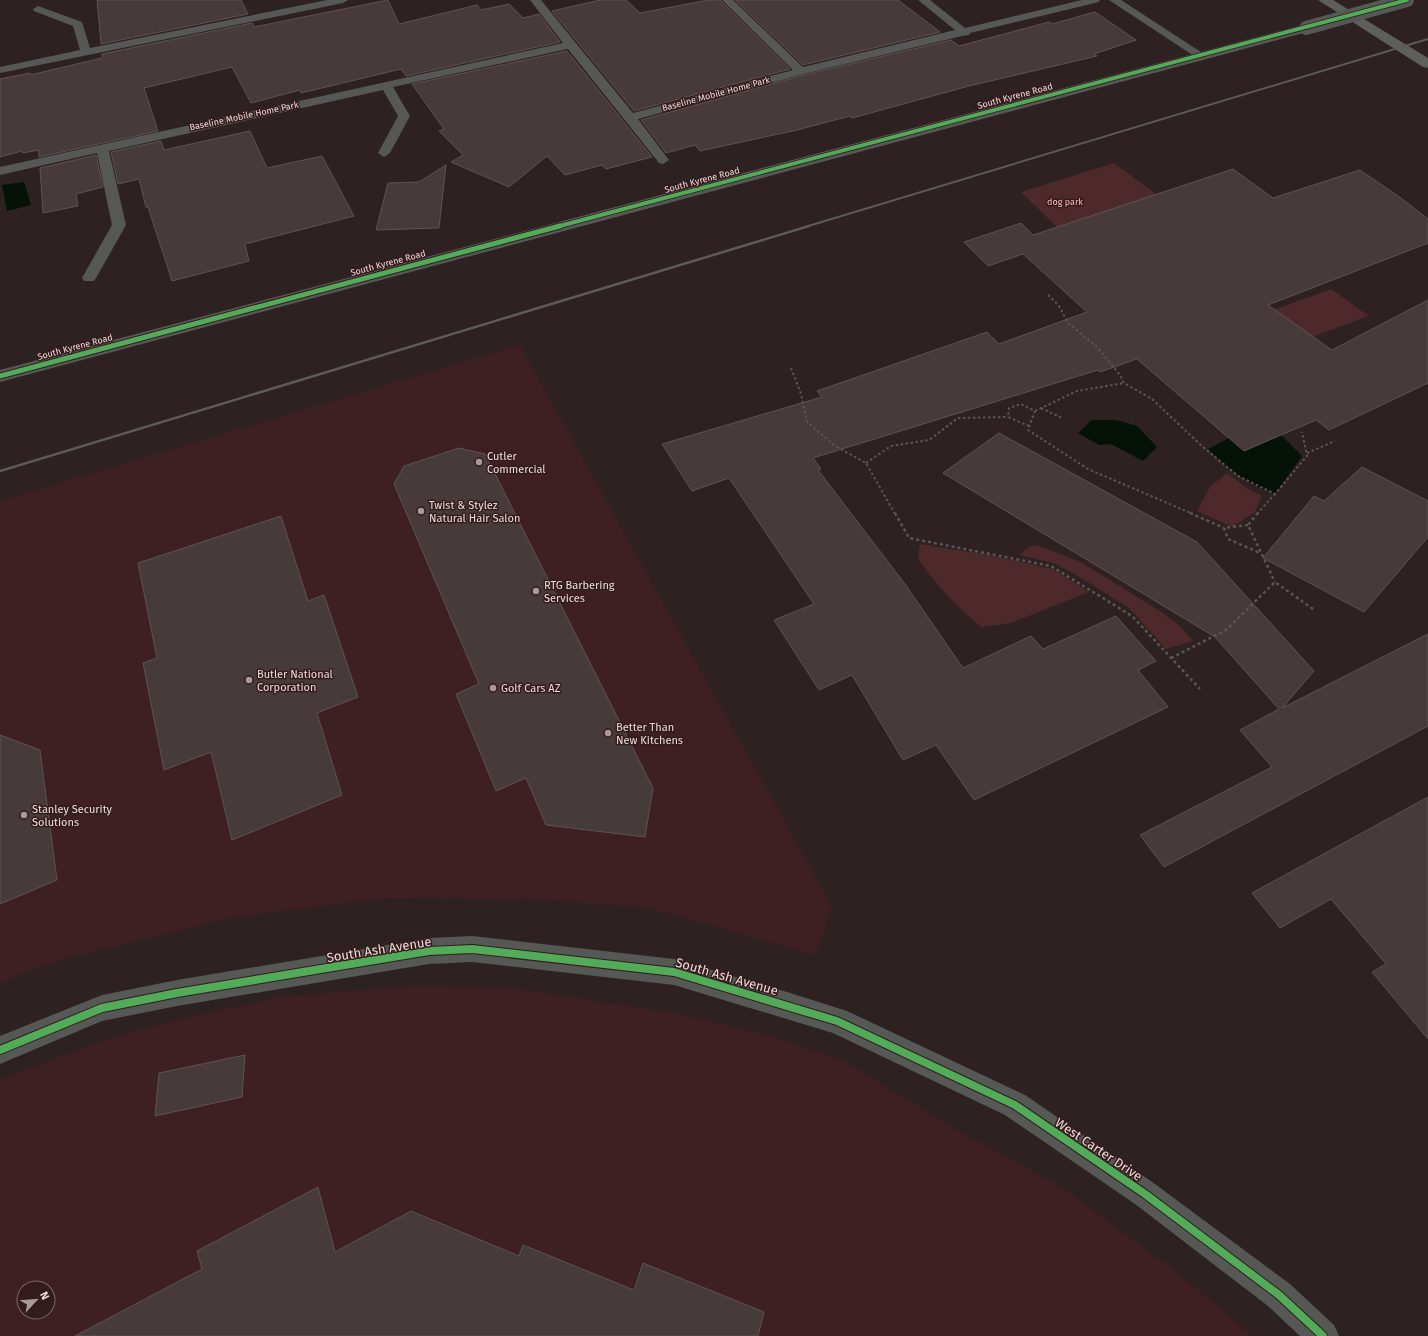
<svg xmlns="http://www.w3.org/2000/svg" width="1428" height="1336" font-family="'Fira Sans',sans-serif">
  <rect width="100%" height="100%" fill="#2e2121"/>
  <!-- built -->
  <g fill="#3e2022" fill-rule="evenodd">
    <path d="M520,345L833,908L815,955L649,908L536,899L385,898L232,918L71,957L29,970L0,984V501Z"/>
    <path d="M422,985L513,988L680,1014L778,1038L846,1062L959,1131L1062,1187L1174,1270L1253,1336H0V1080L101,1041L176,1020L282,997ZM24,1288H48V1312H24Z"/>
  </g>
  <!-- green -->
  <g fill="#4e292b">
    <path d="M1114,163L1156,194L1059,229L1021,192Z"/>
    <path d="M1331,289L1369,316L1271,352L1235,324Z"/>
    <path d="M1227,473L1248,489L1262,496L1255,512L1232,527L1197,511L1210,487Z"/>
    <path d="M920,544L989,555L1053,569L1089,592L1011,623L981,627C957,607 935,585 918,558Z"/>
    <path d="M1037,545L1081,562L1160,611L1180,626L1193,641L1166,649L1129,608L1078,576L1056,564L1019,555L1028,547Z"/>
  </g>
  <!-- water -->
  <g fill="#041208">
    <path d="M24,182L31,205L7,211L2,185Z"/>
    <path d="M1092,420H1116L1137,426L1157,447L1143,461L1111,444L1099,445L1078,433Z"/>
    <path d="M1281,435L1302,456L1275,494C1249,484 1227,470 1208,449L1229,438Z"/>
  </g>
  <!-- building -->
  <g fill="#463a3a" stroke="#5f5253">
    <path d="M97,0H241L248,14L101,44Z"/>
    <path d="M388,0L399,24L477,5L481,10L509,4L523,18L539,14L560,42L406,76L401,69L301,93L300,90L251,103L232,67L144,88L158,131L39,157V150L23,153L22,151L0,157V79L30,73V75L102,58V54L252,23L254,27Z"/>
    <path d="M600,0H626L640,13L708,0H720L790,69L634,111L552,11Z"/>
    <path d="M735,0H898L940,32L803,65Z"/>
    <path d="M1095,12L1136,40L1094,54L1097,56L969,86L852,118L850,116L797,130L700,151L695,145L666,153L641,120L804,75L951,40L959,46L1049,22L1052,24Z"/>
    <path d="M567,51L652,157L606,169L602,165L565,175L547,156L509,187L451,162L463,155L439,131L444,129L412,84Z"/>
    <path d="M250,131L267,168L322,156L354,216L245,244L249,261L172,281L148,207H146L139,179L118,184L111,152L161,141L164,150Z"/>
    <path d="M96,155L103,187L76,194L78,206L43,213L40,168Z"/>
    <path d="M446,165L439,228L376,230L388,183L419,182Z"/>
    <path d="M1233,169L1273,198L1360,170L1401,198L1428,219V243L1268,305L1332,350L1428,300V383L1329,430L1316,420L1244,451L1137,359L1100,372L1098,370L813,458L821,469L818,470L905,584L963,668L1031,636L1043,649L1116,616L1156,661L1138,670L1168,707L974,800L936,745L903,760L852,675L819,690L774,620L814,604L729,478L692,491L662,444L822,397L817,391L987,332L999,344L1087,312L1023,254L988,266L964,242L1021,223L1033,235Z"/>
    <path d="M999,433L1197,542L1314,671L1282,708L1428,634V726L1164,867L1140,835L1272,767L1240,730L1279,709L1215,637L943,473Z"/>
    <path d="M459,448L485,454L653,788L645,837L546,825L526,778L496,791L456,694L479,684L394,484L404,466Z"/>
    <path d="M1362,467L1428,501V537L1364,612L1263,558L1314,496L1324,501Z"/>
    <path d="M281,516L308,601L324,595L358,697L317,713L342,795L232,840L211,752L164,770L143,663L157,658L138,563Z"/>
    <path d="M0,735L40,750L57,880L0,904Z"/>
    <path d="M1428,797V1039L1372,972L1386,964L1331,899L1280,928L1252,893Z"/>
    <path d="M245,1055L242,1097L155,1116L159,1073Z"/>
    <path d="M318,1187L335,1252L411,1211L519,1256L523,1245L634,1290L643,1263L764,1312L758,1336H75L202,1269L197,1251Z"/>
  </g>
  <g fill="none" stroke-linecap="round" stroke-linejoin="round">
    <!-- path-far1 -->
    <g stroke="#585755" stroke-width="2" stroke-dasharray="2.5 2.5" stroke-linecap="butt">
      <path d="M1048,295L1059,306L1068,323L1098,348L1120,375L1124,383L1152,399L1203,447L1238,476L1275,494L1307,456L1302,432"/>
      <path d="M791,368L801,394L807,422L835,446L866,463L895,514"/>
      <path d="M1041,408L1062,418"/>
      <path d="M1035,411L1077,391L1124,383"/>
      <path d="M1029,426L1008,417L1009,408L1021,404L1035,411L1028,430L1088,469L1193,514"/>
      <path d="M1307,453L1335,441"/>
      <path d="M866,463L891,446L929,440L958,418L1008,417"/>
      <path d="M1257,514L1275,494"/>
    </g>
    <!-- path -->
    <g stroke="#585755" stroke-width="2.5" stroke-dasharray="3 3" stroke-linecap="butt">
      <path d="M895,513L909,538L1051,566L1132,616L1200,689"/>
      <path d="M1190,513L1224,528"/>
      <path d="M1258,513L1248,525L1275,582"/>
      <path d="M1248,525L1224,528L1228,539L1260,553"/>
      <path d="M1171,658L1226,630L1275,582L1313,609"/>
    </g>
    <!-- lane -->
    <g fill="#555855" fill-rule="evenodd">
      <path d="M327,0H348L343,3L0,73V67L80,50L73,26L34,11L33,9L38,6L82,22L90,48Z"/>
      <path d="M530,0H541L633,113L793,70L722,0H733L803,67L955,30L918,0H930L965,28L1082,0H1100L1099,2L970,33L969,35L962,36L804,74L638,119L669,160L663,164L659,163L568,49L393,87L410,116L390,153L384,157L378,153L398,116L383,90L109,151L126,225L96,278L94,281H84L82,278L112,225L97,153L0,175V167L563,43Z"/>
      <path d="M1109,0H1121L1207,56L1205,58H1197Z"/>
    </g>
    <!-- street -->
    <g fill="#555855" fill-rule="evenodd">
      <path d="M1306,24L1312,28L1311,31L0,382V370Z"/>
      <path d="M472,936L674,959L787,992L847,1011L1025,1095L1155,1184L1290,1284L1334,1325L1339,1336H1300L1268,1306L1135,1204L1005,1115L833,1033L674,985L472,962L429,964L177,1006L102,1021L0,1064V1036L102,995L177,980L429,938Z"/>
    </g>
    <!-- highway -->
    <path fill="#5d5f5b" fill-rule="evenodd" d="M1318,0H1333L1428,58V68L1423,67Z"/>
    <!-- rail-far1 -->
    <path stroke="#5d5a58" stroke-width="2" d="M805,227L1428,39"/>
    <!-- rail -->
    <path stroke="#5d5a58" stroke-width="2.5" d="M0,471L809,226"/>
    <!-- street-bridge -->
    <path stroke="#555855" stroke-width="14" d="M1306,28L1407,0"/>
    <!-- cycleway-far2 casing -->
    <g stroke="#341b1c" stroke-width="5.5">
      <path id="cycleway-far2" d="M556,227L1407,0"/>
    </g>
    <!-- cycleway-far1 casing -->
    <g stroke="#341b1c" stroke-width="7">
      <path id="cycleway-far1" d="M0,376L560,226"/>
    </g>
    <!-- cycleway casing -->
    <g stroke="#341b1c" stroke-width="10">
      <path id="cycleway" d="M0,1050L102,1008L177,993L429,951L472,949L674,972L837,1021L1015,1105L1145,1194L1279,1295L1323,1336"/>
    </g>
    <!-- cycleway-far2 -->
    <use href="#cycleway-far2" stroke="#51ab58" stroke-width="4"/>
    <!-- cycleway-far1 -->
    <use href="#cycleway-far1" stroke="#51ab58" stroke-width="5"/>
    <!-- cycleway -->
    <use href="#cycleway" stroke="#51ab58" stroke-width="8"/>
  </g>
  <!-- markers -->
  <g fill="#aa999a" stroke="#341b1c" stroke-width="1.5">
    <circle cx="479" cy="462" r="4"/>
    <circle cx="421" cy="511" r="4"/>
    <circle cx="536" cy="591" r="4"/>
    <circle cx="249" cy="680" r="4"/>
    <circle cx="493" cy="688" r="4"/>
    <circle cx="608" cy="733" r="4"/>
    <circle cx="24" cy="815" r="4"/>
  </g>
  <g text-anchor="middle" stroke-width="3" stroke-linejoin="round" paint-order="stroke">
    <!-- far-street labels -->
    <g font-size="9" fill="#eddadb" stroke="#341b1c">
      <text transform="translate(716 94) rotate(-15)" y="3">Baseline Mobile Home Park</text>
      <text transform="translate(1015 96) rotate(-15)" y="3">South Kyrene Road</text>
      <text transform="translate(244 116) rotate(-12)" y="3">Baseline Mobile Home Park</text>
      <text transform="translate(702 180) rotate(-15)" y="3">South Kyrene Road</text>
      <text transform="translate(388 263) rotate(-15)" y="3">South Kyrene Road</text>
      <text transform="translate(75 347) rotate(-15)" y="3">South Kyrene Road</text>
    </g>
    <!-- far-park labels -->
    <g font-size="9" fill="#fdb9bb" stroke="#341b1c">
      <text x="1065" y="205">dog park</text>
    </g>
    <!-- poi labels -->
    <g font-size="11" fill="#eddadb" stroke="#341b1c" text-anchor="start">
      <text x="487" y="460">Cutler<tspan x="487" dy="13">Commercial</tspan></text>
      <text x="429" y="509">Twist &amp; Stylez<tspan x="429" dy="13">Natural Hair Salon</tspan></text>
      <text x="544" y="589">RTG Barbering<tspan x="544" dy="13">Services</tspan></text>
      <text x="257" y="678">Butler National<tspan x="257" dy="13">Corporation</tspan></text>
      <text x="501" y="692">Golf Cars AZ</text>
      <text x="616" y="731">Better Than<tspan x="616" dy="13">New Kitchens</tspan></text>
      <text x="32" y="813">Stanley Security<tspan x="32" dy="13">Solutions</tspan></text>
    </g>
    <!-- near-street labels -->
    <g font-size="13" fill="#eddadb" stroke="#341b1c">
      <text transform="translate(379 949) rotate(-9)" y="5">South Ash Avenue</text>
      <text transform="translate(727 976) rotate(16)" y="5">South Ash Avenue</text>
      <text transform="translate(1099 1149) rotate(34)" y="5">West Carter Drive</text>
    </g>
  </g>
  <!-- north arrow -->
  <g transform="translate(36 1300) rotate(64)"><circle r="19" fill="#341b1c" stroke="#7e6768"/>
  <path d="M0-3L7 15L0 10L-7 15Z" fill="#aa999a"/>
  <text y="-6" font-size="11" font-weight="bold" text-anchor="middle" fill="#eddadb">N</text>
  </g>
</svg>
